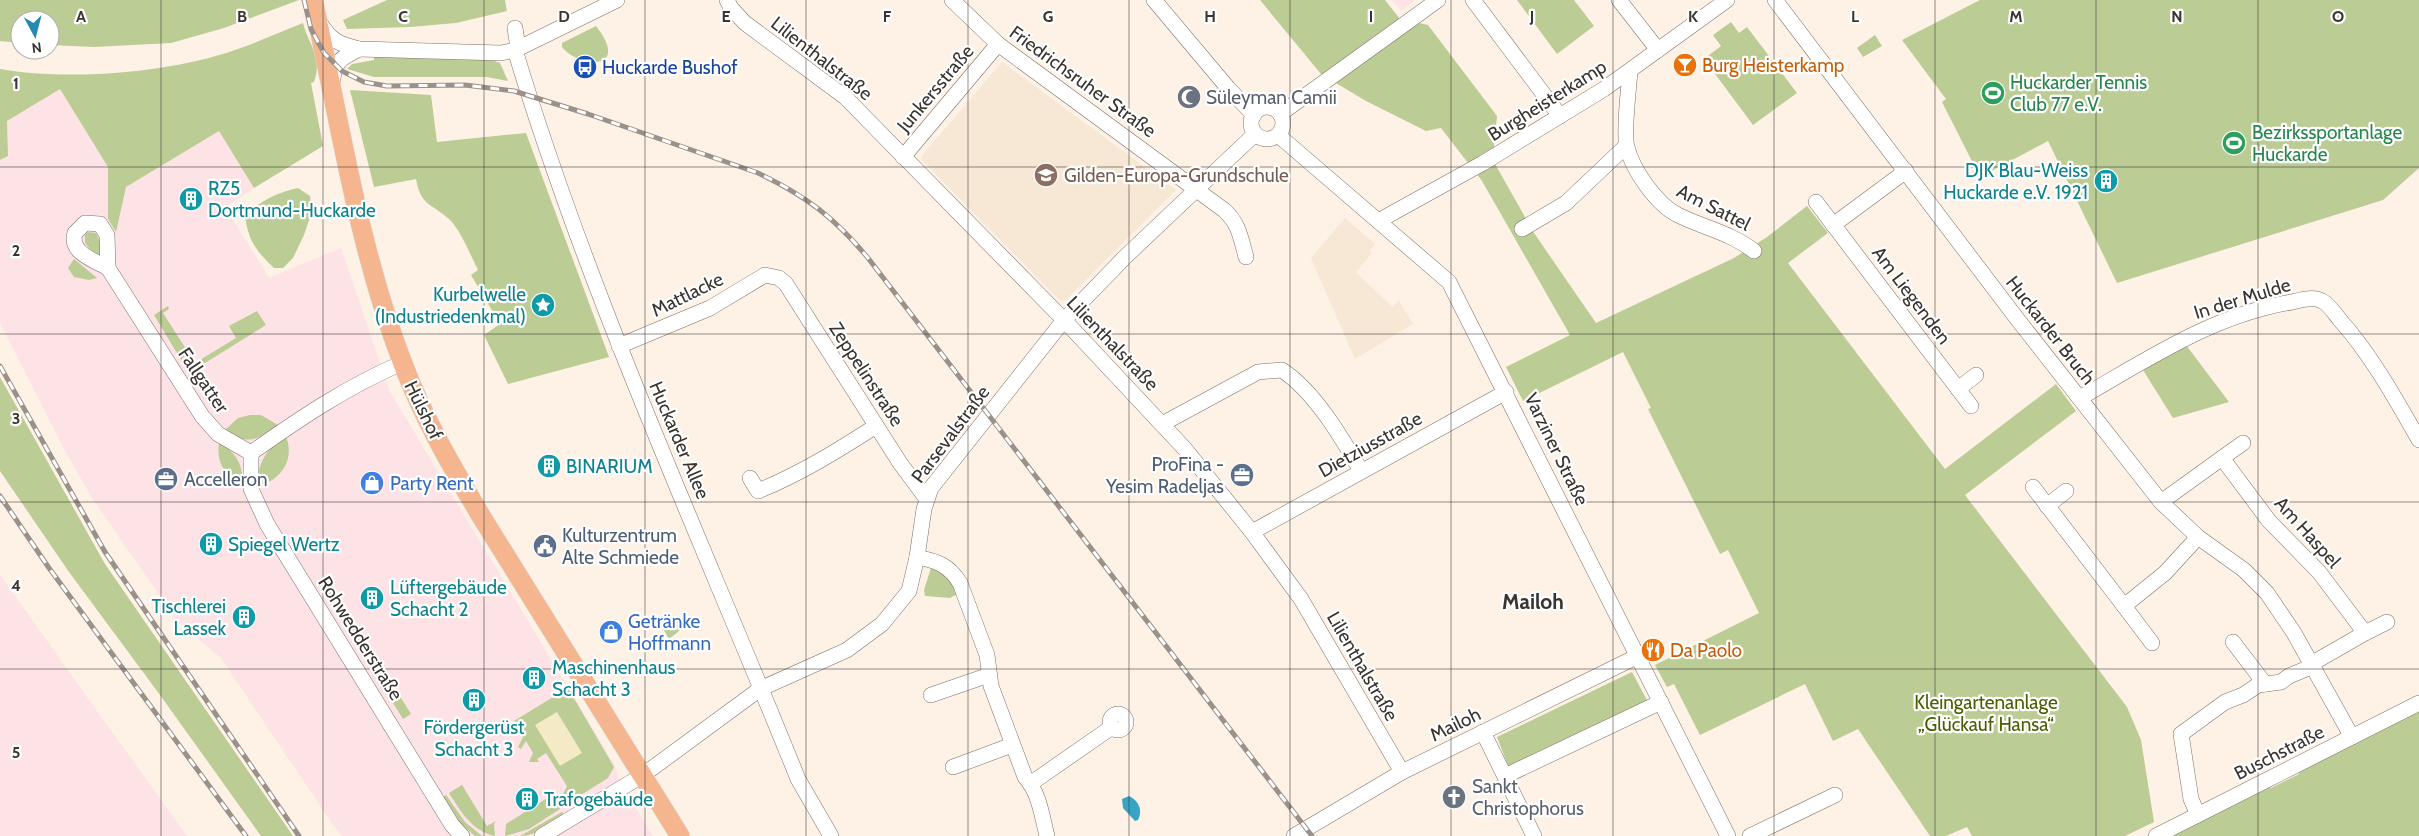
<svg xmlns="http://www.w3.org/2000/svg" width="2419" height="836" font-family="Cabin,sans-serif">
  <rect width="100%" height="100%" fill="#fef1e6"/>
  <!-- industrial -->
  <g fill="#fde2e6">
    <path d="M1392,0H1415L1401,11Z"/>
    <path d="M60,89L108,167V219L116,231L126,187L219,131L254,188L225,207L269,278L341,248L390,392L614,764L620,782L653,836H342L333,825L221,658L178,622L92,498L65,451L0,323V160L8,155L7,121Z"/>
    <path d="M0,575L94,707L187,836H0Z"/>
  </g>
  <!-- education -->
  <g fill="#f7e7d5">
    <path d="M1002,62L1176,190L1066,300L1060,301L920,158Z"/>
    <path d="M1345,218L1375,244L1370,251L1372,253L1356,272L1392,307L1399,301L1413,324L1355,359L1311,258Z"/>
  </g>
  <!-- green -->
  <g fill="#bbcc94">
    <path d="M0,0H299L224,28L171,43L94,47L50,45V20H20V43L0,41Z"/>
    <path d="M387,0H505L507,11L456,23L410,27L347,29L343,20Z"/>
    <path d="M1260,0H1385L1400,19L1428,25L1497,116L1494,143L1495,164L1534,233L1596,323L1734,258L1767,237L1807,206L1828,233L1788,263L1945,469L2056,384L2076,411L1965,495L2127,707L2141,740L2154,822L2125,836H1972L1967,827L1946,836H1930L1858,729L1833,741L1805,684L1700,735L1674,684L1667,687L1655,665L1759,613L1728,550L1720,554L1648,409L1651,408L1623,352L1523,401L1506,367L1570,335L1482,181L1441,128L1426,131L1366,101L1321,74Z"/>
    <path d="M1517,0H1574L1594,26L1557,54Z"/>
    <path d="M1980,0H2419V168L2383,200L2117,283L2048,141L1980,177L1942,102L1946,99L1902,40Z"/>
    <path d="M1731,22L1739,33L1747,27L1797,93L1753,125L1704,59L1721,46L1713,35Z"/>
    <path d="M303,23C309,47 323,55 314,82L311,83L323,146L254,188L219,131L126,187L116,232L108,219V167L60,89L7,121L8,156L0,160V69C69,81 169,73 235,50C258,42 280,32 303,23Z"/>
    <path d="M596,26C632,72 578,68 562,47V43Z"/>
    <path d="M1875,35L1882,46L1863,57L1857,48Z"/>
    <path d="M374,56L489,59L500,63L508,81L487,77H374L347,69L352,64L374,60Z"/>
    <path d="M350,90L431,95L437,142L526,133L609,357L508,384L484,335L500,324L471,275L478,270C471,256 460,229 449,219C431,203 421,206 416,179L374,187Z"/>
    <path d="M298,188L310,196L312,211L304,235L293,258L283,268H274C256,251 248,240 245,216C261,200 277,193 298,188Z"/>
    <path d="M88,232L96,233L103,248L101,254H94L85,243V235Z"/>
    <path d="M74,259L97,278L89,280L74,277L68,268Z"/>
    <path d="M168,306L169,309L163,313L195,363L236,338L229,326L257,311L266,325L189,373L154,315Z"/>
    <path d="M2186,345L2229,402L2173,418L2143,370Z"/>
    <path d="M0,377L105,564L293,836H261L160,695L69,572L0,471Z"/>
    <path d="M250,415H261L278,425C254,441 251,445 224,431L238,418Z"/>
    <path d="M285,434C296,458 282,480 258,486C256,463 268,449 285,434Z"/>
    <path d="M219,442C237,454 242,463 243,484C224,476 216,462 219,442Z"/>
    <path d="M931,568L948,574L959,593L950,598L925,596L924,590Z"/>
    <path d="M334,590L411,714L403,719L326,595Z"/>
    <path d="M690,617L695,627L689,623L669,639L662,627Z"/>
    <path d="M1632,672L1649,704L1509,768L1497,737Z"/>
    <path d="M568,688L614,767L608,778L565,805L562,796L567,786L546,753L537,759L539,762H529L533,753L526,741L521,749L518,747L523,737L514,721Z"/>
    <path d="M2419,709V836H2169L2269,785L2271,788L2299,774L2298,770Z"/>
    <path d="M462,785L487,826L496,821L494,824L495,836C472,831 461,812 449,793Z"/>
    <path d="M446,795L465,822L482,836H475L461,824L443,797Z"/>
    <path d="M552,795L560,809L529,829L505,836L506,824Z"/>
    <path d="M562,812L564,815C550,824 537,836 520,836Z"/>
  </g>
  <!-- sand -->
  <path fill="#f4eac5" d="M557,712L582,753L560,766L535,725Z"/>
  <!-- water -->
  <path fill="#36a4c5" d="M1129,796C1139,801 1143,810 1138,820L1135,821L1123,808L1122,799Z"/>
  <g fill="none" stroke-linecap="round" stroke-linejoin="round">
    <!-- minor casing -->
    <g stroke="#7c7268" stroke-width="16">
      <g id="minor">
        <path d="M727,0L731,8L745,23L845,97L1064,320L1185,449L1252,532L1301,599L1402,772"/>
        <path d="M952,0L998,44L1224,210C1239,223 1241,239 1246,257"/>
        <path d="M1154,0L1228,88L1254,115"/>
        <path d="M1473,0L1560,116"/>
        <path d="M1619,0L1658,50"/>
        <path d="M1775,0L2018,320L2161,502L2198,537L2244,570L2267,593L2294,633L2352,737"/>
        <path d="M320,23C331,41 339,44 359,49L501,53L515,50L617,0"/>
        <path d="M515,28L518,48"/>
        <path d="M515,50C590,299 701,538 798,779L831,836"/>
        <path d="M1630,71C1629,87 1623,133 1627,147C1632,169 1657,205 1678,215C1704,228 1731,233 1754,251"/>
        <path d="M332,83C336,59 339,60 359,49"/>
        <circle cx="1267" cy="123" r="16"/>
        <path d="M1280,114L1438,0"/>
        <path d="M1278,135L1449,282L1728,836"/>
        <path d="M903,157L998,44"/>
        <path d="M1816,202L1971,406"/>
        <path d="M1380,220L1483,163L1604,89L1727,0"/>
        <path d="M1833,225L1906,171"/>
        <path d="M1522,229L1566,203L1626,146"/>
        <path d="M108,268C94,260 69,253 75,233L85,223L100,224L107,235L108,268L202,416L218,434L251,453"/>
        <path d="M619,346L710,308L765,275L779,278L786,284L900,463L926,498"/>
        <path d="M1958,389L1976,375"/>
        <path d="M2080,398C2148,359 2213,315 2292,302C2301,300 2313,296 2322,301C2329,304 2335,314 2340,320C2372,356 2395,398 2419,440"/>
        <path d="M1162,424L1258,372L1282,370C1315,392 1342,438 1361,471"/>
        <path d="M251,453V489L267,524L452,825L462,836"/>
        <path d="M251,453C299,419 348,386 402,363"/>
        <path d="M2222,458L2243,443"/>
        <path d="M750,478L758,491C800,474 837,451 876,426"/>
        <path d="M2033,487L2124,606L2165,573L2198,537"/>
        <path d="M2161,502L2222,458L2269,521L2319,572L2365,633L2311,664"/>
        <path d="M2047,506L2066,491"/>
        <path d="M1252,532L1506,392"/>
        <path d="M917,557C937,561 949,565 960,583L987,655L991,686L1025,777C1039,792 1042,816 1047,836"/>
        <path d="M2124,606L2152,643"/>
        <path d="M2365,633L2387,622"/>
        <path d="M2233,642L2265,684"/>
        <path d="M931,695L989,675"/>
        <circle cx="1118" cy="722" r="8"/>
        <path d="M1483,732L1534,836"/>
        <path d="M953,767L1012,745"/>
        <path d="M1505,776L1661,702"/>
        <path d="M1030,784L1112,727"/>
        <path d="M2198,815L2191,799L2181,734L2225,702L2243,695L2258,685L2281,682L2289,676L2313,666"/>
        <path d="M542,836L643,775L760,689L847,650L882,624L909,591L917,557L924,509L931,488L1064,320L1125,257L1255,134"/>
        <path d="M1294,836L1402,772L1638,656"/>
        <path d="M1750,836L1835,795"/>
        <path d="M2156,836L2419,703"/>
      </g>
    </g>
    <!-- major casing -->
    <g stroke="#d7d6d6" stroke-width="20">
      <path id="major" d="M313,0C340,122 358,247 403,364C423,417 452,467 481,516L680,836"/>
    </g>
    <!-- minor -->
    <use href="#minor" stroke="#fff" stroke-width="15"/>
    <!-- major -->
    <use href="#major" stroke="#f5b68f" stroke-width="19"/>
    <!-- rail casing -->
    <g stroke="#9a918a" stroke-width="5">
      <g id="rail">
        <path d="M304,0L311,29L324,53L342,71L364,82L387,86L465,85L514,91L588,114L758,173C806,196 834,217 868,258L1312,836"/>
        <path d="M0,366L105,552L299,836"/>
        <path d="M0,496L49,568L246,836"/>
      </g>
    </g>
    <!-- rail -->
    <use href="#rail" stroke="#fff" stroke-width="3" stroke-dasharray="9" stroke-linecap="butt"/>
  </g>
  <!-- grid -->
  <path fill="none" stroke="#393430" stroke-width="1" stroke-opacity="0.55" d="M161,0V836M323,0V836M484,0V836M645,0V836M806,0V836M968,0V836M1129,0V836M1290,0V836M1451,0V836M1613,0V836M1774,0V836M1935,0V836M2096,0V836M2258,0V836M0,167H2419M0,334H2419M0,502H2419M0,669H2419"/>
  <!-- icons -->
  <defs>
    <g id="bar-disc" transform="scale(1.25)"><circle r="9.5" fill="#e8710a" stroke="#fff"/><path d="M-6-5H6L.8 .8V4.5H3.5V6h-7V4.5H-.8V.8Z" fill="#fff"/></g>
    <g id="bus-disc" transform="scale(1.25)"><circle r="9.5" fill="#1a4fb4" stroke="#fff"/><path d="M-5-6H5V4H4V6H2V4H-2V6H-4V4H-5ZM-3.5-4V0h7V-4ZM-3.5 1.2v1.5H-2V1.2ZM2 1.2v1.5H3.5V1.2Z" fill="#fff"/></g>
    <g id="stadium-disc" transform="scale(1.25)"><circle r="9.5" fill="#2e9e5b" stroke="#fff"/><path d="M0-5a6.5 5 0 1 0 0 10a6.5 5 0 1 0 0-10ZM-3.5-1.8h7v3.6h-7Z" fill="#fff"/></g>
    <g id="mosque-disc" transform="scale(1.25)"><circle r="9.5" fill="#6b7280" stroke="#fff"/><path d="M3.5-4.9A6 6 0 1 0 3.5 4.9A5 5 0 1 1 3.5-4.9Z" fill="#fff"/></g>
    <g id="school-disc" transform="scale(1.25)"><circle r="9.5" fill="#8d6e63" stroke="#fff"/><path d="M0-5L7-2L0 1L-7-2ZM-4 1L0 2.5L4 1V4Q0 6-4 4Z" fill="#fff"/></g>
    <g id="building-disc" transform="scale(1.25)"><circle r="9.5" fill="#0f9aa8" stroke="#fff"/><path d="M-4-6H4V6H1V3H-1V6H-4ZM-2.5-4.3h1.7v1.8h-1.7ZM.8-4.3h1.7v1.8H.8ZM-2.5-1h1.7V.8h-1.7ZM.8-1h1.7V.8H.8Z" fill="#fff"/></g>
    <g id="sight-disc" transform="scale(1.25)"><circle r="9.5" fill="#0f9aa8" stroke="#fff"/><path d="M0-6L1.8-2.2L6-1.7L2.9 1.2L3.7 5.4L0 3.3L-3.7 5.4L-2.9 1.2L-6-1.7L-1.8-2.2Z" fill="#fff"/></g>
    <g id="office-disc" transform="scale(1.25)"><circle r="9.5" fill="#5c6f8a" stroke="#fff"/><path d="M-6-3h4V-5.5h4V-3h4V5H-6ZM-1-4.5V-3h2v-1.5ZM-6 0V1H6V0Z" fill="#fff"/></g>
    <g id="shop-disc" transform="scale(1.25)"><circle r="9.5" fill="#3f7fe0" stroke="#fff"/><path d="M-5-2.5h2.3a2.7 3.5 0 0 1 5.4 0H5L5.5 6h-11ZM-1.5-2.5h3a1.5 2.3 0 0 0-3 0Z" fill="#fff"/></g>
    <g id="civic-disc" transform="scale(1.25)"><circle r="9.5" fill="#5c6f8a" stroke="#fff"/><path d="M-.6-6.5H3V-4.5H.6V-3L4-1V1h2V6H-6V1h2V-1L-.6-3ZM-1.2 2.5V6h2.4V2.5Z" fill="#fff"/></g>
    <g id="restaurant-disc" transform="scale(1.25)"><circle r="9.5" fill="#e8710a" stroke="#fff"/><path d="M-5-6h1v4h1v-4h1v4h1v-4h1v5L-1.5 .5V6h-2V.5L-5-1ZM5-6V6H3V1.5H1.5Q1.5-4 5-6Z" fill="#fff"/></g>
    <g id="church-disc" transform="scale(1.25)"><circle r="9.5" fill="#6b7280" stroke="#fff"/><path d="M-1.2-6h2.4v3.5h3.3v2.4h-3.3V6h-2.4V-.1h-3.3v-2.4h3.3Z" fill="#fff"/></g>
  </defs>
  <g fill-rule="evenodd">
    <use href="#bar-disc" x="1685" y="65"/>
    <use href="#bus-disc" x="585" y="67"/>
    <use href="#stadium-disc" x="1993" y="93"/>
    <use href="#mosque-disc" x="1189" y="97"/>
    <use href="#stadium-disc" x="2234" y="143"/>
    <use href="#school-disc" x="1046" y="175"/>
    <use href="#building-disc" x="2106" y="181"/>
    <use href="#building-disc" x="191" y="199"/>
    <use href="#sight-disc" x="543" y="305"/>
    <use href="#building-disc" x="549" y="466"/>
    <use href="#office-disc" x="1242" y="475"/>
    <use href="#office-disc" x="166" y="479"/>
    <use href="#shop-disc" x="372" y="483"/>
    <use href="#building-disc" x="211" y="544"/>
    <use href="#civic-disc" x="545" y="546"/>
    <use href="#building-disc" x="372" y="598"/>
    <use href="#building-disc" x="244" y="617"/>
    <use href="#shop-disc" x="611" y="632"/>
    <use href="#restaurant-disc" x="1653" y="650"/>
    <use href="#building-disc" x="534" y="678"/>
    <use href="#building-disc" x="474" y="700"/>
    <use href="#church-disc" x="1454" y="797"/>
    <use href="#building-disc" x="527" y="799"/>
  </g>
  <g text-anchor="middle" stroke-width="4.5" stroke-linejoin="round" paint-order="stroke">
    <!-- street labels -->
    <g font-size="19" fill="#393430" stroke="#fff">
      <text transform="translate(822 58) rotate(38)" y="7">Lilienthalstraße</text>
      <text transform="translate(1083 81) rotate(36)" y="7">Friedrichsruher Straße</text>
      <text transform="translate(935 88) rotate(-50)" y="7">Junkersstraße</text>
      <text transform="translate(1547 100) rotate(-32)" y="7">Burgheisterkamp</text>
      <text transform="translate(1714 207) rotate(27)" y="7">Am Sattel</text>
      <text transform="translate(687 294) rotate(-26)" y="7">Mattlacke</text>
      <text transform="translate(1912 295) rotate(53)" y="7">Am Liegenden</text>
      <text transform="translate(2242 298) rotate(-17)" y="7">In der Mulde</text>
      <text transform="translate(2051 330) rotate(52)" y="7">Huckarder Bruch</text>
      <text transform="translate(1113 343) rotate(46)" y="7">Lilienthalstraße</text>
      <text transform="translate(867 374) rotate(57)" y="7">Zeppelinstraße</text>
      <text transform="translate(204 380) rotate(56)" y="7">Fallgatter</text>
      <text transform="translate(424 410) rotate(64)" y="7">Hülshof</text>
      <text transform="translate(950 434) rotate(-53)" y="7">Parsevalstraße</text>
      <text transform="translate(680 440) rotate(67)" y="7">Huckarder Allee</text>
      <text transform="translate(1370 444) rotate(-29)" y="7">Dietziusstraße</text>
      <text transform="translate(1557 449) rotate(64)" y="7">Varziner Straße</text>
      <text transform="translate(2308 532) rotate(48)" y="7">Am Haspel</text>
      <text transform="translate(361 638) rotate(58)" y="7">Rohwedderstraße</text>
      <text transform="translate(1363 666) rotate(60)" y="7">Lilienthalstraße</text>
      <text transform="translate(1455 724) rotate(-26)" y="7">Mailoh</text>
      <text transform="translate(2279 752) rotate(-27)" y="7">Buschstraße</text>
    </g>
    <!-- food labels -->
    <g font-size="19" fill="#c56008" stroke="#fff" text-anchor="start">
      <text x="1702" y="72">Burg Heisterkamp</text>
      <text x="1670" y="657">Da Paolo</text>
    </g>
    <!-- transit labels -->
    <g font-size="19" fill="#164399" stroke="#fff" text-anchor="start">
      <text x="602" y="74">Huckarde Bushof</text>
    </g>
    <!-- leisure labels -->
    <g font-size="19" fill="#27864d" stroke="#fff" text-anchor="start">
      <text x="2010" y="89">Huckarder Tennis<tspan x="2010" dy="22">Club 77 e.V.</tspan></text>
      <text x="2252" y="139">Bezirkssportanlage<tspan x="2252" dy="22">Huckarde</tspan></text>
    </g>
    <!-- worship labels -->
    <g font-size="19" fill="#5b616d" stroke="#fff" text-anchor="start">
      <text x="1206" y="104">Süleyman Camii</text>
      <text x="1472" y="793">Sankt<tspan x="1472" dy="22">Christophorus</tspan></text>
    </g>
    <!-- culture labels -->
    <g font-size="19" fill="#0d838f" stroke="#fff" text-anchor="start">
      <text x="2088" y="177" text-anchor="end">DJK Blau-Weiss<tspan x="2088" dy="22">Huckarde e.V. 1921</tspan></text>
      <text x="208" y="195">RZ5<tspan x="208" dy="22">Dortmund-Huckarde</tspan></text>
      <text x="526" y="301" text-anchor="end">Kurbelwelle<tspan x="526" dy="22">(Industriedenkmal)</tspan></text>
      <text x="566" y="473">BINARIUM</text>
      <text x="228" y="551">Spiegel Wertz</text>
      <text x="390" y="594">Lüftergebäude<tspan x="390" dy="22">Schacht 2</tspan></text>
      <text x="226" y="613" text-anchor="end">Tischlerei<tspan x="226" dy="22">Lassek</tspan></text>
      <text x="552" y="674">Maschinenhaus<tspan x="552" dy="22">Schacht 3</tspan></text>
      <text x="474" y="734" text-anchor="middle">Fördergerüst<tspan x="474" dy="22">Schacht 3</tspan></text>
      <text x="544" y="806">Trafogebäude</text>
    </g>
    <!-- education labels -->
    <g font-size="19" fill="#785e54" stroke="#fff" text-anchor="start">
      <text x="1064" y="182">Gilden-Europa-Grundschule</text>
    </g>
    <!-- service labels -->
    <g font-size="19" fill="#4e5e75" stroke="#fff" text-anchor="start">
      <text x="1224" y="471" text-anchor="end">ProFina -<tspan x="1224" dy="22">Yesim Radeljas</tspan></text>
      <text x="184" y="486">Accelleron</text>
      <text x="562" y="542">Kulturzentrum<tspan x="562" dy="22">Alte Schmiede</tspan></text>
    </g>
    <!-- shop labels -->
    <g font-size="19" fill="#366cbe" stroke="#fff" text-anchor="start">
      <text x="390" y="490">Party Rent</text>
      <text x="628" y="628">Getränke<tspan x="628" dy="22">Hoffmann</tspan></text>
    </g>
    <!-- park labels -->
    <g font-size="19" fill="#4c5e00" stroke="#fff">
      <text x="1986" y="709">Kleingartenanlage<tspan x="1986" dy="22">„Glückauf Hansa“</tspan></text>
    </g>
    <!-- quarter labels -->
    <g font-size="21" font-weight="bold" fill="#393430" stroke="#fff">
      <text x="1533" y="609">Mailoh</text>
    </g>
  </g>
  <g font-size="16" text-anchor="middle" font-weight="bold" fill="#393430" stroke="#fff" stroke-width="4.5" stroke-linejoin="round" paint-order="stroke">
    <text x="81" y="22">A</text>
    <text x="242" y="22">B</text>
    <text x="403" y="22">C</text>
    <text x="564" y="22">D</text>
    <text x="726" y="22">E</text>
    <text x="887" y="22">F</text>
    <text x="1048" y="22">G</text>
    <text x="1210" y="22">H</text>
    <text x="1371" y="22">I</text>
    <text x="1532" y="22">J</text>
    <text x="1693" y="22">K</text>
    <text x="1855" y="22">L</text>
    <text x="2016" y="22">M</text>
    <text x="2177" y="22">N</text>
    <text x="2338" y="22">O</text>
    <text x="16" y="89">1</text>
    <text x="16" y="256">2</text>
    <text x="16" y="424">3</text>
    <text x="16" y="591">4</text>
    <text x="16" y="758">5</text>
  </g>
  <!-- north arrow -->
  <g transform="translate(35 35) rotate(173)"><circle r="24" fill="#ffffff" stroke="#b0aeac"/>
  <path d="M0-4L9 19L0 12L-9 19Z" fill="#248ab3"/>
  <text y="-8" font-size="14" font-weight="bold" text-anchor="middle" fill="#393430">N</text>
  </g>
</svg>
